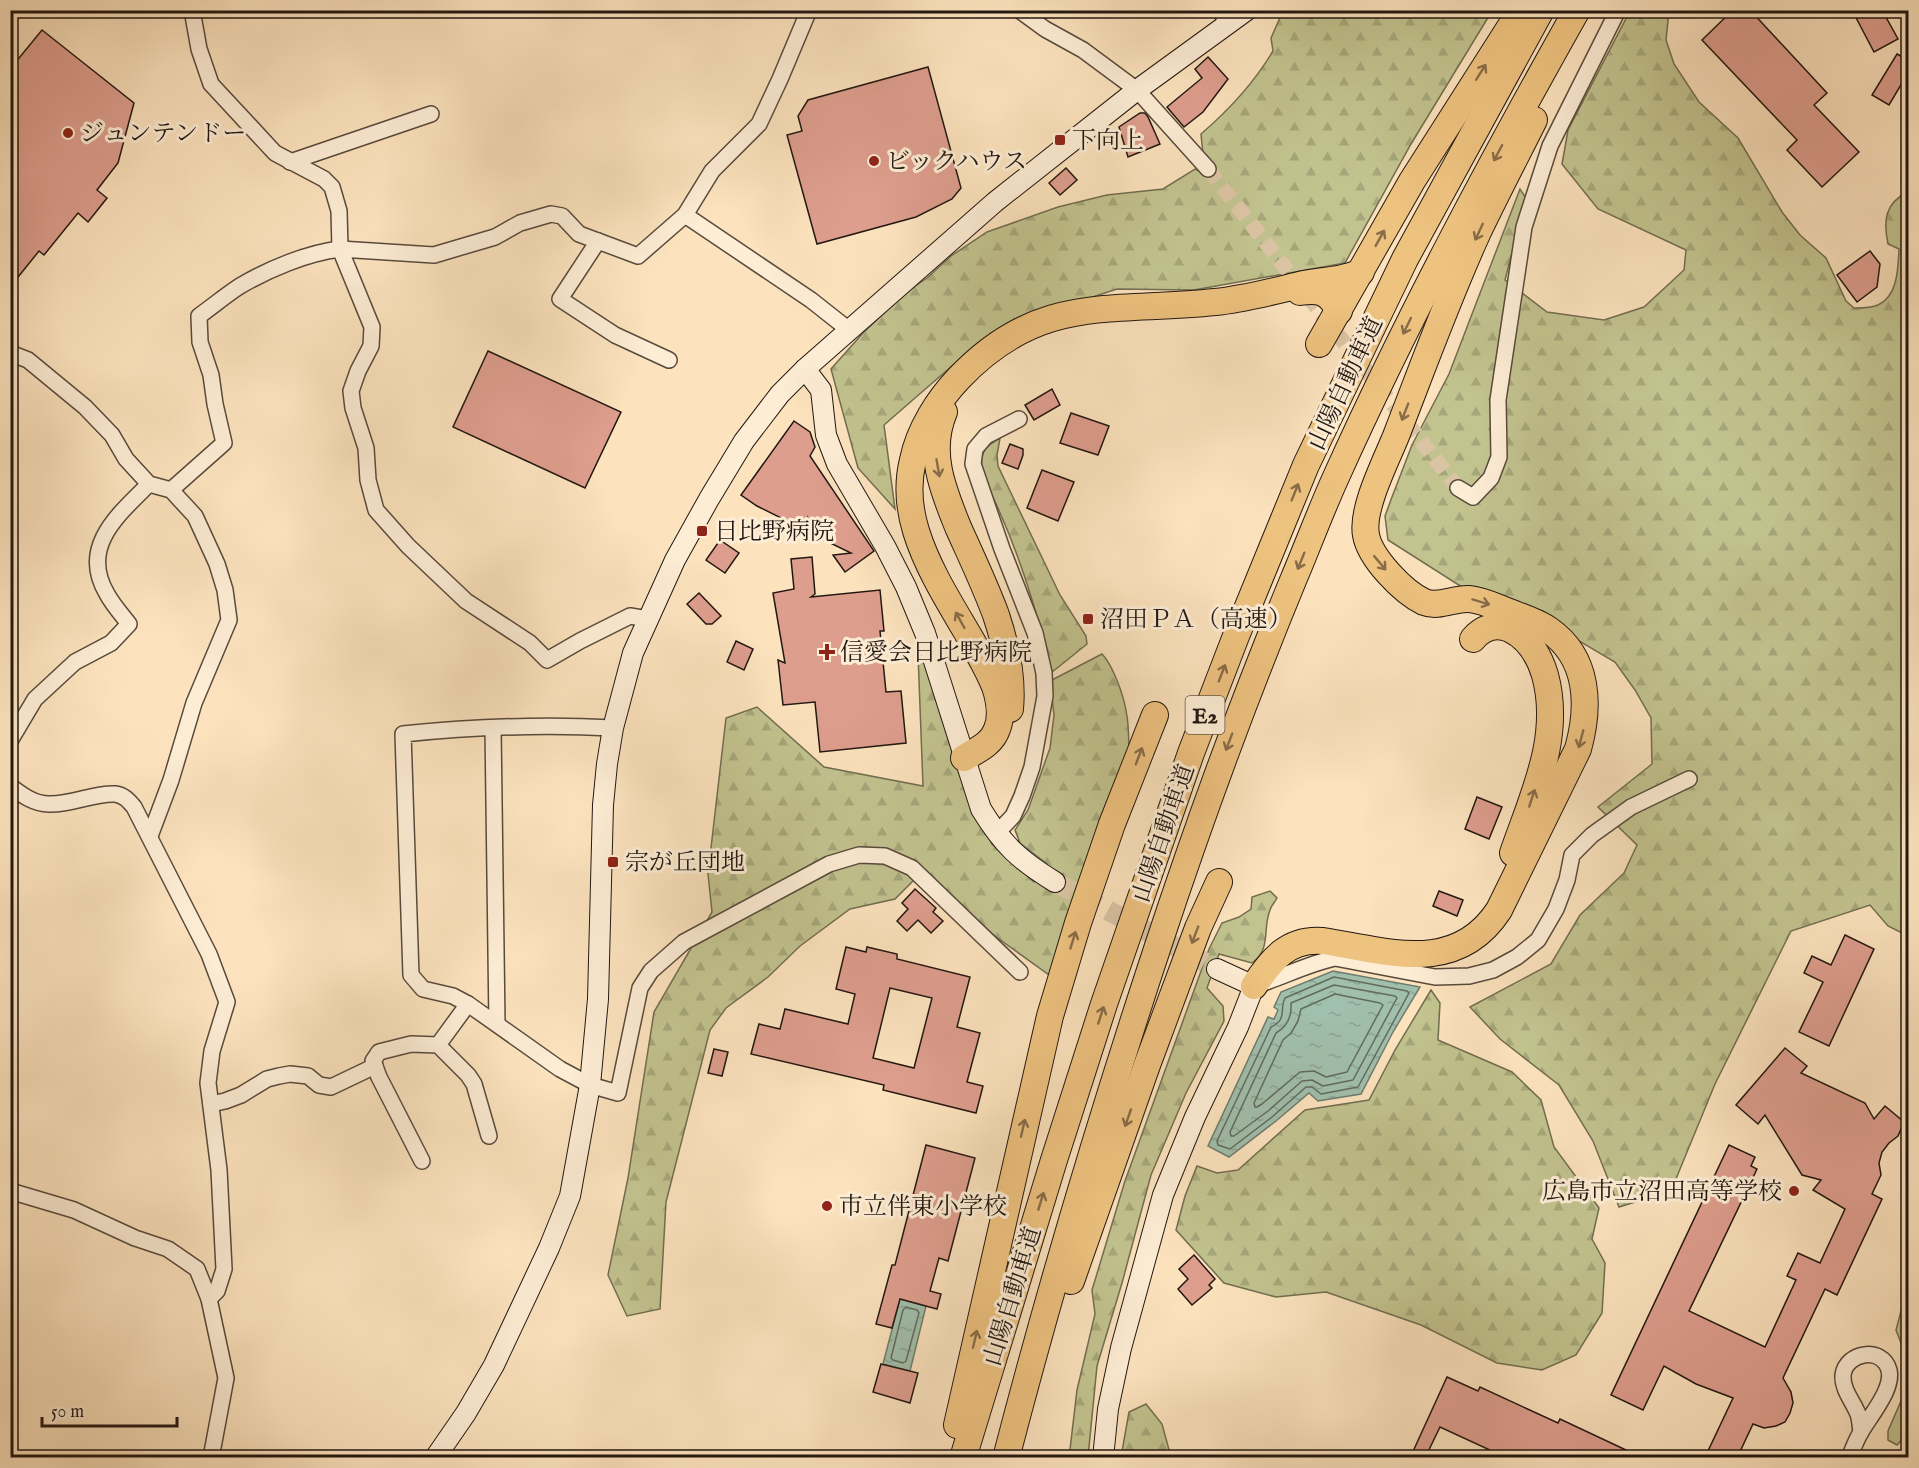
<svg xmlns="http://www.w3.org/2000/svg" width="1919" height="1468" font-family="'IM FELL English','Noto Serif JP',serif">
  <defs>
    <pattern id="forest-firs" width="22" height="20" patternUnits="userSpaceOnUse" patternTransform="scale(1.5)"><rect width="22" height="20" fill="#c2c38f"/><path d="M5 1l3.5 6h-7zM16 11l3.5 6h-7z" fill="#a6a77a"/></pattern>
    <pattern id="water-ripples" width="26" height="14" patternUnits="userSpaceOnUse" patternTransform="scale(1.5)"><rect width="26" height="14" fill="#a0bfac"/><path d="M2 4q2-2 4 0t4 0M15 11q2-2 4 0t4 0" fill="none" stroke="#8aa393"/></pattern>
  </defs>
  <rect width="100%" height="100%" fill="#fce3be"/>
  <filter id="stains"><feTurbulence type="fractalNoise" baseFrequency=".00333" numOctaves="4"/><feColorMatrix values="0 0 0 0 .2 0 0 0 0 .09 0 0 0 0 .02 0 0 0 .5 -.17"/></filter>
  <radialGradient id="worn" r=".72"><stop offset=".6" stop-color="#630" stop-opacity="0"/><stop offset="1" stop-color="#630" stop-opacity=".3"/></radialGradient>
  <!-- forest -->
  <g fill="url(#forest-firs)" stroke="#726d50" stroke-width="1.5">
    <path d="M1283,11H1492L1411,144L1345,263L1194,290L1117,289L1013,323L953,365L884,425L895,509L858,468L831,369L863,333L905,293L927,278L951,256L987,232L1058,207L1107,195L1163,189L1195,169L1205,174L1201,134C1229,110 1254,83 1273,51L1271,38Z"/>
    <path d="M1630,11H1669L1666,40L1674,64L1699,102L1738,138L1782,212L1800,235L1826,258L1846,301L1854,308C1861,308 1872,308 1878,305C1898,296 1898,268 1899,249L1888,244C1883,220 1885,203 1908,192V936L1888,926L1870,905L1791,931L1715,1084L1671,1191L1619,1207L1593,1141L1559,1085L1500,1039L1470,1007L1551,964L1580,915L1624,873L1637,845L1598,807L1652,764L1651,718L1635,690L1615,662L1579,641L1543,611L1465,589L1388,540L1385,516L1392,497L1412,445L1449,374L1520,189L1526,198L1505,280L1547,312L1604,320L1644,307L1684,270L1686,250L1598,209L1562,164L1568,130Z"/>
    <path d="M1000,438L997,455L998,466L1060,595L1086,636L1087,644L1051,673C1039,617 1021,559 997,506C991,493 979,471 982,457C984,447 992,443 1000,438Z"/>
    <path d="M917,627L969,797L992,844L1034,882L1047,864L1020,843L1015,830L1028,810L1050,748L1054,715L1050,681L1102,654C1109,661 1112,669 1116,678C1129,708 1129,729 1129,761L1052,977L915,879L895,899L850,909L800,946L768,977L726,1008L710,1030L666,1202L660,1309L627,1316L608,1275L628,1178L654,1012L712,912L708,874L726,718L757,707L824,767L923,786Z"/>
    <path d="M1270,891L1277,898C1275,902 1271,906 1270,910C1262,930 1272,948 1252,963L1219,954L1207,988L1223,1006L1224,1021L1186,1093L1151,1175L1122,1283L1097,1366L1088,1457L1069,1458L1077,1390L1095,1314L1092,1290L1125,1181L1209,949L1222,923L1239,917L1251,909L1252,897Z"/>
    <path d="M1431,990L1440,1003L1438,1040L1512,1072L1541,1100L1554,1147L1599,1208L1592,1239L1605,1263L1602,1313L1576,1355L1542,1370L1497,1363L1421,1325L1326,1292L1276,1297L1224,1283L1176,1230L1185,1196L1197,1166L1217,1173L1238,1170L1305,1110L1369,1100L1395,1050Z"/>
    <path d="M1908,1285V1361L1896,1330Z"/>
    <path d="M1908,1385V1433L1897,1445L1888,1440V1431Z"/>
    <path d="M1146,1404L1162,1424L1171,1457H1121L1129,1412Z"/>
  </g>
  <!-- water -->
  <g fill="url(#water-ripples)" stroke="#6e7c6e" stroke-width="1.5">
    <path d="M1333,971L1420,987L1393,1032L1361,1094L1318,1101L1309,1093L1276,1121L1229,1157L1208,1146L1268,1017L1274,1019L1278,1010L1274,1007L1281,992Z"/>
    <path d="M900,1299L926,1306L910,1371L883,1364Z"/>
  </g>
  <g fill="none" stroke-linecap="round" stroke-linejoin="round">
    <!-- shore -->
    <g stroke="#616b5e" stroke-width="1.5">
      <path d="M1334,977L1407,991L1409,993L1358,1087L1321,1094L1312,1087H1306L1272,1117L1230,1149L1218,1145L1217,1141L1271,1027C1288,1019 1279,1010 1285,998Z"/>
      <path d="M1334,985L1395,996L1397,998L1353,1080L1323,1086L1312,1080L1302,1081L1268,1111L1234,1136H1231L1230,1132L1276,1033C1288,1026 1292,1016 1291,1003Z"/>
      <path d="M1335,994L1380,1003L1383,1005L1347,1072L1326,1077L1314,1071L1300,1072L1262,1104L1257,1107H1255L1254,1103L1283,1040L1291,1033L1298,1021L1301,1009Z"/>
      <path d="M906,1307L917,1310L919,1313L906,1361L903,1363L893,1360L891,1358L903,1310Z"/>
    </g>
  </g>
  <!-- building -->
  <g fill="#de9e8e" stroke="#221711" stroke-width="1.5" fill-rule="evenodd">
    <path d="M1733,10H1750L1827,93L1814,105L1859,152L1822,187L1787,150L1797,140L1702,40Z"/>
    <path d="M1852,10H1882L1898,39L1874,52Z"/>
    <path d="M42,30L134,103L118,163L97,190L107,198L88,222L78,213L44,255L39,251L10,287V69Z"/>
    <path d="M1897,54L1908,60V73L1889,105L1872,95Z"/>
    <path d="M1208,57L1228,79L1203,112L1184,127L1167,107L1202,78L1195,69Z"/>
    <path d="M928,67L961,188L952,199L916,217L817,244L787,135L802,131L798,116L808,100Z"/>
    <path d="M1140,113H1145L1148,117L1160,144L1128,157L1119,127Z"/>
    <path d="M1066,168L1077,180L1060,195L1049,183Z"/>
    <path d="M1870,251L1880,264L1877,287L1857,302L1837,275Z"/>
    <path d="M488,351L621,412L585,488L453,427Z"/>
    <path d="M1052,389L1060,405L1034,420L1025,405Z"/>
    <path d="M1071,413L1109,426L1098,455L1060,443Z"/>
    <path d="M794,421L810,432L815,447L810,456L874,551L845,572L833,555L851,553L822,539L808,518L809,532L757,506L741,495Z"/>
    <path d="M1010,444L1023,449V455L1018,469L1002,463Z"/>
    <path d="M1042,470L1074,482L1058,521L1027,508Z"/>
    <path d="M720,540L739,553L725,573L706,560Z"/>
    <path d="M812,557L815,594L811,597L880,590L884,631H880L886,692L901,691L906,743L820,752L815,702L783,705L778,660L785,663L773,593L794,589L791,559Z"/>
    <path d="M699,593L721,616L712,624H706L687,604Z"/>
    <path d="M736,641L753,649L744,670L727,662Z"/>
    <path d="M1477,797L1502,807L1489,839L1465,829Z"/>
    <path d="M915,889L936,908L933,912L943,921L931,933L918,920L907,931L897,921L908,909L902,903Z"/>
    <path d="M1439,891L1463,900L1457,916L1433,906Z"/>
    <path d="M1845,935L1874,949L1829,1046L1799,1032L1823,982L1804,973L1812,956L1831,965Z"/>
    <path d="M846,947L866,952L867,947L897,954V959L970,977L957,1027L980,1033L967,1082L983,1086L976,1113L883,1090L884,1085L751,1054L759,1024L780,1029L785,1009L848,1024L855,994L836,989ZM890,988L932,998L914,1068L873,1058Z"/>
    <path d="M1785,1048L1807,1066L1801,1073L1865,1103L1874,1119L1885,1106L1904,1122L1898,1136L1889,1143L1882,1152L1879,1163L1881,1175L1872,1194L1882,1199L1837,1295L1825,1289L1783,1378L1791,1392L1793,1403L1790,1413L1785,1422L1776,1426L1764,1428L1753,1424L1737,1458H1721L1708,1451L1733,1398L1696,1384L1664,1366L1643,1410L1611,1395L1729,1145L1755,1157L1751,1166L1757,1169L1689,1311L1765,1347L1796,1280L1787,1276L1798,1253L1820,1263L1845,1209L1813,1190L1821,1180L1802,1175L1765,1115L1758,1124L1736,1105Z"/>
    <path d="M714,1049L728,1052L722,1076L708,1073Z"/>
    <path d="M926,1145L975,1158L948,1261L939,1258L930,1291L941,1294L937,1309L900,1299L892,1328L876,1324L892,1265H895Z"/>
    <path d="M1194,1255L1215,1279L1209,1285L1212,1288L1192,1305L1178,1289L1188,1279L1179,1269Z"/>
    <path d="M881,1364L918,1373L910,1403L873,1392Z"/>
    <path d="M1447,1377L1478,1391L1480,1387L1558,1423L1560,1419L1643,1458H1507L1440,1427L1425,1458H1410Z"/>
  </g>
  <g fill="none" stroke-linecap="round" stroke-linejoin="round">
    <!-- street-tunnel -->
    <path stroke="#dbc4a4" stroke-width="15" stroke-dasharray="15 8" stroke-linecap="butt" d="M1208,169L1458,488"/>
    <!-- secondary-tunnel -->
    <path stroke="#dbc4a4" stroke-width="20" stroke-dasharray="20 10" stroke-linecap="butt" d="M1055,882L1217,969"/>
    <!-- street casing -->
    <g stroke="#584a3c" stroke-width="18">
      <g id="street">
        <path d="M192,10L199,49L211,84L275,153L324,179L332,187L339,211L340,249L372,327L371,346L358,371L351,391L353,408L366,448L368,480L376,510L408,546L466,601L530,643L547,660L580,641L630,616L648,619"/>
        <path d="M1019,10L1045,29L1083,50L1137,90L1208,169"/>
        <path d="M1221,10L1227,25"/>
        <path d="M290,162L431,114"/>
        <path d="M685,215L811,300L849,330"/>
        <path d="M598,241L560,299L615,335L669,360"/>
        <path d="M10,353L28,360L85,407L112,435L126,459L149,484L171,490L195,516L217,564L225,590L229,620L194,703L171,780L150,836"/>
        <path d="M1458,488L1473,497L1491,478L1499,457L1498,400L1524,227L1550,146L1618,10"/>
        <path d="M171,490L224,443L215,404L211,375L200,342L199,316C213,306 226,295 240,286C269,269 307,253 340,249L434,255L495,237L520,223L551,214L562,216L579,234L638,256L685,215L712,171L759,124L780,79L809,10"/>
        <path d="M493,728L497,1024"/>
        <path d="M613,728C543,724 473,727 403,734L411,975L423,989L453,996L468,1004L560,1069L590,1085L618,1093L640,988L651,971L684,942L829,864L859,855L885,856L912,868L1020,972"/>
        <path d="M10,741L35,699L75,662L111,643L129,624C122,615 113,605 107,594C79,547 118,515 149,484"/>
        <path d="M10,786C22,795 34,804 49,804C71,805 93,793 115,794C124,795 129,801 134,807L209,954L227,1002L212,1051L208,1083L219,1170L224,1269L217,1291L209,1299"/>
        <path d="M996,834L1013,816L1022,796L1032,767L1045,696L1044,673L1035,633L1002,549L973,464L975,449L986,436L1019,419"/>
        <path d="M1254,986C1281,978 1307,964 1335,958L1435,977L1469,976L1493,970L1517,957L1538,940L1556,909L1567,880L1572,855L1592,835L1631,807L1689,779"/>
        <path d="M438,1045L468,1004"/>
        <path d="M211,1104L225,1101L241,1095L267,1079L279,1076L290,1074L308,1076L319,1085L331,1087L375,1066"/>
        <path d="M422,1161L379,1077L373,1061L379,1052L411,1044L438,1045L468,1075L474,1084L489,1136"/>
        <path d="M10,1191L74,1210L135,1238L168,1249L197,1269L209,1299L226,1378L211,1458"/>
        <path d="M1849,1458C1853,1449 1856,1440 1861,1432C1869,1417 1894,1389 1889,1370C1882,1346 1846,1352 1843,1375C1842,1390 1853,1401 1858,1414C1860,1419 1860,1426 1861,1432"/>
      </g>
    </g>
    <!-- secondary casing -->
    <g stroke="#221711" stroke-width="22">
      <g id="secondary">
        <path d="M805,369L821,390L826,435L837,464L885,546L906,587L925,633L981,809C1003,845 1019,860 1055,882"/>
        <path d="M435,1458L466,1413L494,1365L549,1248L570,1196L590,1085L598,999L603,805L607,764L613,728L633,653L675,560L709,499L744,441L780,394L805,369L995,202L1137,90L1247,10"/>
        <path d="M1103,1458L1108,1409L1121,1348L1163,1195L1195,1117L1238,1027L1254,986L1217,969"/>
      </g>
    </g>
    <!-- highway casing -->
    <g stroke="#221711" stroke-width="28">
      <g id="highway">
        <path d="M1300,292C1321,289 1329,292 1339,311"/>
        <path d="M1319,344L1412,181L1521,10"/>
        <path d="M944,412C927,452 943,490 958,527C971,556 985,585 996,615C1006,645 1013,678 1010,709"/>
        <path d="M1473,639C1482,628 1496,623 1510,629C1529,638 1539,655 1545,675C1562,737 1533,795 1513,853"/>
        <path d="M964,758C977,750 992,744 997,729C1002,717 1000,705 997,693C993,678 983,663 976,648C955,611 929,573 916,531C909,508 907,484 913,460C919,430 938,400 959,378C1040,293 1111,313 1215,302C1245,299 1274,291 1304,284C1325,280 1341,281 1361,272"/>
        <path d="M1254,986C1271,960 1288,938 1323,941C1387,951 1456,976 1499,910L1578,749C1590,706 1589,658 1549,630C1538,622 1524,618 1512,613C1498,608 1483,600 1469,599C1454,598 1439,608 1424,602C1403,592 1370,558 1366,535C1361,509 1386,461 1396,436C1422,369 1447,300 1477,234C1495,196 1515,158 1534,120"/>
        <path d="M1071,1281L1147,1065L1198,928L1219,882"/>
        <path d="M957,1425L1050,1016L1078,923L1112,824L1155,715"/>
        <path d="M963,1458L1054,1160L1104,1004L1191,753L1236,636L1306,465L1405,259L1541,10"/>
        <path d="M1006,1458C1051,1285 1102,1115 1158,946C1199,822 1244,699 1294,578C1308,545 1321,510 1336,477C1408,317 1491,163 1577,10"/>
      </g>
    </g>
    <!-- street -->
    <use href="#street" stroke="#fdedd5" stroke-width="15"/>
    <!-- secondary -->
    <use href="#secondary" stroke="#fdedd5" stroke-width="20"/>
    <!-- highway -->
    <use href="#highway" stroke="#eec27f" stroke-width="26"/>
  </g>
  <!-- one-way arrows -->
  <defs><path id="oneway-shaft" d="M-6 0H5M1.5-3L5.5 0L1.5 3" fill="none" stroke-width="1.6" stroke-linecap="round" stroke-linejoin="round" transform="scale(1.5)"/></defs>
  <g stroke="#886c48">
    <use href="#oneway-shaft" transform="translate(1481 72) rotate(-58)"/>
    <use href="#oneway-shaft" transform="translate(1498 153) rotate(118)"/>
    <use href="#oneway-shaft" transform="translate(1479 232) rotate(115)"/>
    <use href="#oneway-shaft" transform="translate(1380 238) rotate(-61)"/>
    <use href="#oneway-shaft" transform="translate(1407 326) rotate(116)"/>
    <use href="#oneway-shaft" transform="translate(1405 412) rotate(111)"/>
    <use href="#oneway-shaft" transform="translate(938 468) rotate(80)"/>
    <use href="#oneway-shaft" transform="translate(1295 492) rotate(-68)"/>
    <use href="#oneway-shaft" transform="translate(1301 561) rotate(112)"/>
    <use href="#oneway-shaft" transform="translate(1380 563) rotate(50)"/>
    <use href="#oneway-shaft" transform="translate(1481 602) rotate(17)"/>
    <use href="#oneway-shaft" transform="translate(960 620) rotate(-119)"/>
    <use href="#oneway-shaft" transform="translate(1222 673) rotate(-69)"/>
    <use href="#oneway-shaft" transform="translate(1581 739) rotate(105)"/>
    <use href="#oneway-shaft" transform="translate(1229 742) rotate(111)"/>
    <use href="#oneway-shaft" transform="translate(1139 756) rotate(-69)"/>
    <use href="#oneway-shaft" transform="translate(1532 798) rotate(-72)"/>
    <use href="#oneway-shaft" transform="translate(1195 935) rotate(111)"/>
    <use href="#oneway-shaft" transform="translate(1073 940) rotate(-73)"/>
    <use href="#oneway-shaft" transform="translate(1101 1015) rotate(-72)"/>
    <use href="#oneway-shaft" transform="translate(1128 1118) rotate(109)"/>
    <use href="#oneway-shaft" transform="translate(1023 1128) rotate(-77)"/>
    <use href="#oneway-shaft" transform="translate(1041 1201) rotate(-73)"/>
    <use href="#oneway-shaft" transform="translate(975 1339) rotate(-77)"/>
  </g>
  <!-- markers -->
  <g fill="#8f2418" stroke="#fdedd5" stroke-width="2">
    <circle cx="68" cy="133" r="6"/>
    <rect x="1054" y="134" width="12" height="12" rx="3"/>
    <circle cx="874" cy="161" r="6"/>
    <rect x="696" y="525" width="12" height="12" rx="3"/>
    <rect x="1082" y="613" width="12" height="12" rx="3"/>
    <path d="M824 643h6v6h6v6h-6v6h-6v-6h-6v-6h6z"/>
    <rect x="607" y="856" width="12" height="12" rx="3"/>
    <circle cx="1794" cy="1191" r="6"/>
    <circle cx="827" cy="1206" r="6"/>
  </g>
  <g text-anchor="middle" stroke-width="6" stroke-linejoin="round" paint-order="stroke">
    <!-- shield labels -->
    <rect fill="#fdedd5" stroke="#64574c" stroke-width="1.5" x="1185.5" y="696" width="39" height="38" rx="4.5"/>
    <g font-size="22" font-weight="bold" fill="#221711">
      <text x="1205" y="723">E2</text>
    </g>
    <!-- poi labels -->
    <g font-size="24" fill="#221711" stroke="#fdedd5" text-anchor="start">
      <text x="80" y="141">ジュンテンドー</text>
      <text x="1072" y="148">下向上</text>
      <text x="886" y="169">ビックハウス</text>
      <text x="714" y="539">日比野病院</text>
      <text x="1100" y="627">沼田ＰＡ（高速）</text>
      <text x="840" y="660">信愛会日比野病院</text>
      <text x="625" y="870">宗が丘団地</text>
      <text x="1782" y="1199" text-anchor="end">広島市立沼田高等学校</text>
      <text x="839" y="1214">市立伴東小学校</text>
    </g>
    <!-- street labels -->
    <g font-size="24" fill="#221711" stroke="#fdedd5">
      <text transform="translate(1345 383) rotate(-65)" y="8">山陽自動車道</text>
      <text transform="translate(1163 833) rotate(-71)" y="8">山陽自動車道</text>
      <text transform="translate(1012 1296) rotate(-73)" y="8">山陽自動車道</text>
    </g>
  </g>
  <!-- margin -->
  <rect width="1919" height="1468" fill="none" stroke="#fce3be" stroke-width="36"/>
  <rect x="12" y="12" width="1895" height="1444" fill="none" stroke="#221711" stroke-width="3"/>
  <rect x="18" y="18" width="1883" height="1432" fill="none" stroke="#221711" stroke-width="1.5"/>
  <!-- scale -->
  <path d="M42 1417v9h135v-9" fill="none" stroke="#221711" stroke-width="3"/>
  <text x="51" y="1417" font-size="18" fill="#221711" stroke="#fdedd5" stroke-width="4.5" paint-order="stroke">50 m</text>
  <rect width="100%" height="100%" filter="url(#stains)"/>
  <rect width="100%" height="100%" fill="url(#worn)"/>
</svg>
